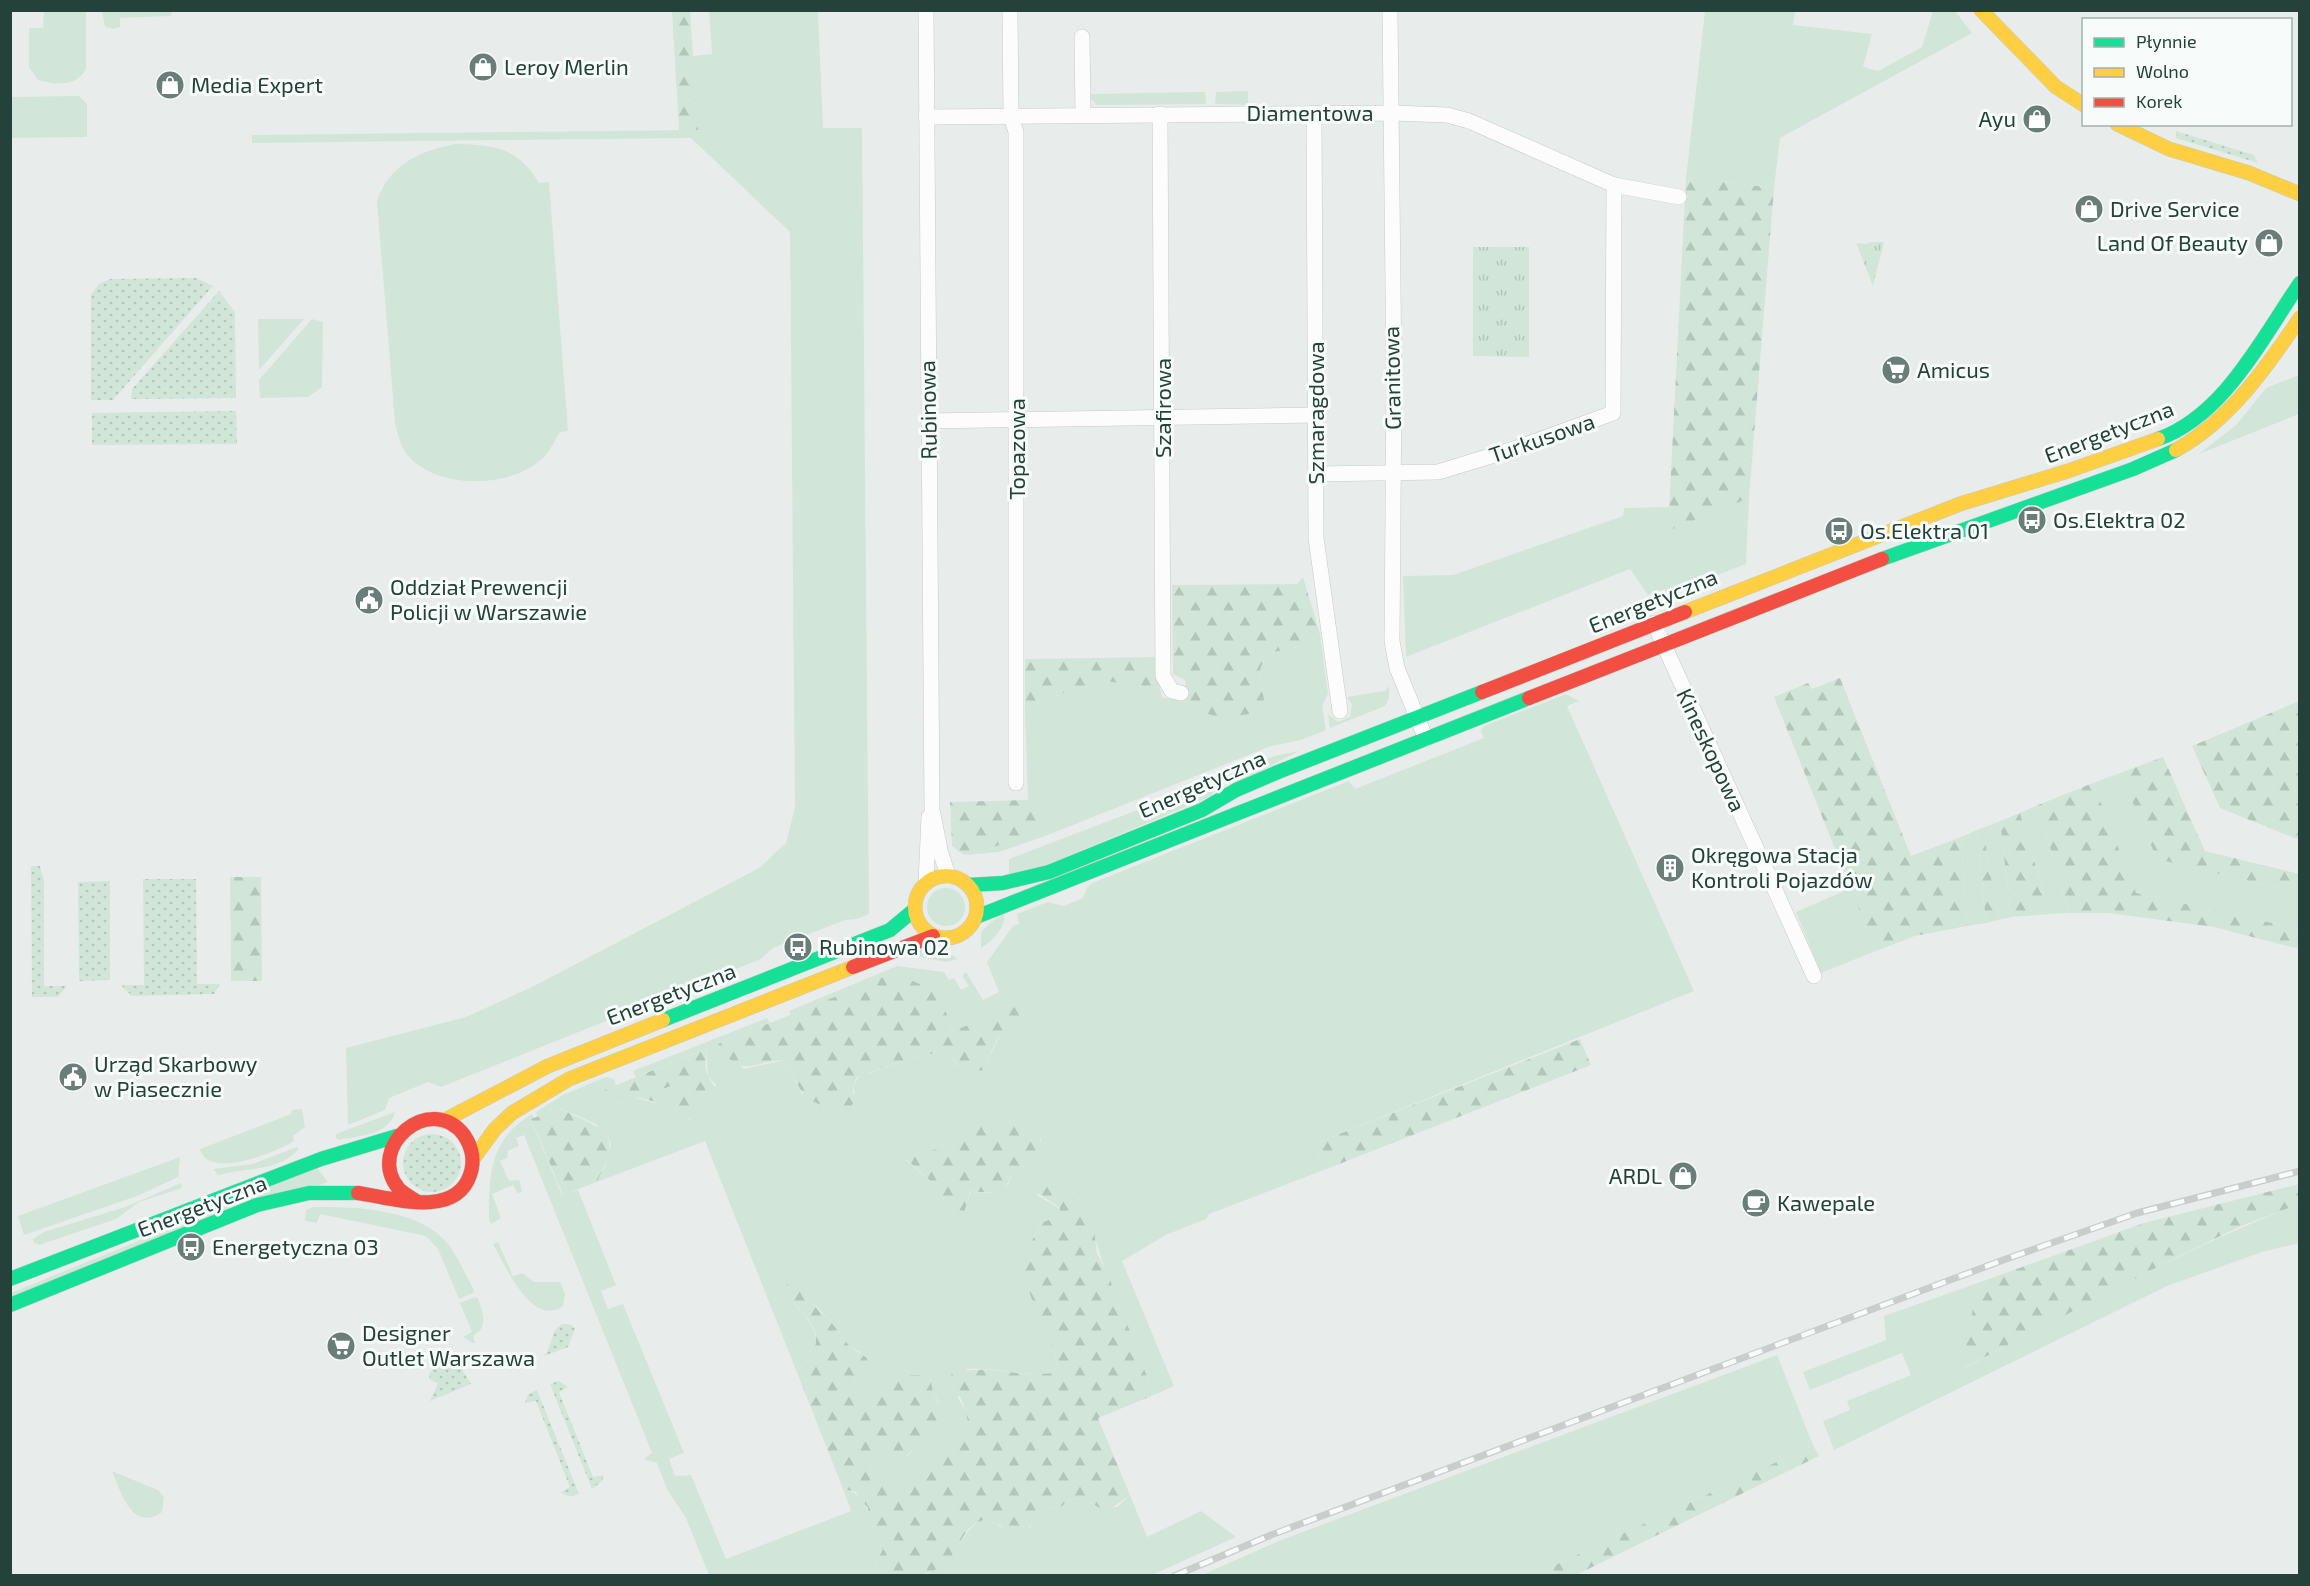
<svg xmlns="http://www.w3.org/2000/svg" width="2310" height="1586" font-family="'Exo 2',sans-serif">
  <defs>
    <pattern id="forest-firs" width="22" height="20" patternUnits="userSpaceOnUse" patternTransform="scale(1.5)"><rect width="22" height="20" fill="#d1e6d8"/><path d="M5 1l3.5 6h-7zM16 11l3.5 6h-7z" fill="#b3c6ba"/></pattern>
    <pattern id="park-tufts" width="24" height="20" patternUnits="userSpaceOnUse" patternTransform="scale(1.5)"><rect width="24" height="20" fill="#d1e6d8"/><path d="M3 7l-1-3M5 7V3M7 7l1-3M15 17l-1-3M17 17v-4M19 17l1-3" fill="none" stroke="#b3c6ba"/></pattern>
    <pattern id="garden-dots" width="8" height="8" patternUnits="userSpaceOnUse" patternTransform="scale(1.5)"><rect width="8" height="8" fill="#d1e6d8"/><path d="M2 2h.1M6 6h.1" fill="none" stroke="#b3c6ba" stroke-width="1.8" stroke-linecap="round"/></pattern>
  </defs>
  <rect width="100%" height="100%" fill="#e8edeb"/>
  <!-- grass -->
  <g fill="#d1e6d8" fill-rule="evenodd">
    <path d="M709,10L818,11L823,128H862L869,914L857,919L845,920L773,948L761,959L441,1087L428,1082L389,1098L385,1110L348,1125L346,1048L466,1017L534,986L759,868L786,843L795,807L790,232L691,138L252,143V135L697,130L693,56L712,54Z"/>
    <path d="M44,11H86V69C77,87 55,85 38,80L29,67V28H43Z"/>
    <path d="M102,11H172L171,16L120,18V27L114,29L105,27Z"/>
    <path d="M1705,11H1795L1793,25L1872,34L1863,67L1878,71L1922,47L1933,11H1955L1972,33L1780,138L1774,188L1686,178Z"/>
    <path d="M1248,91V105L1215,104L1216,92Z"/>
    <path d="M1205,92L1206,104L1097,105L1091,99V94Z"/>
    <path d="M79,96L87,104V137L11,138V97Z"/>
    <path d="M455,144C494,145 518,147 539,183L549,182L568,431L560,432C555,440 551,449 545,456C514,488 444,490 412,460C401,450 398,436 395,422L377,202C388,165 420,151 455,144Z"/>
    <path d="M258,319H304L259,370Z"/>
    <path d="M312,319L323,322L322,387L308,397L260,398L259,380Z"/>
    <path d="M2299,375V414L2199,454L2236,425L2266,388Z"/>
    <path d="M1749,498L1746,564L1666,595L1665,589L1648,595L1630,569L1406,657L1403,576L1453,575L1623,516L1624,508L1669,507V530Z"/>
    <path d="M1320,634L1328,694L1322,706L1326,730L1301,740L1271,746L1048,835L999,852L978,854L1035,829L1036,813L1028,800L1025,709L1066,692L1104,681L1160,688L1162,698L1264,700L1260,670L1266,654L1297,647Z"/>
    <path d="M1389,686V698L1385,706L1330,728L1328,714L1338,722L1350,717L1352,705L1347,697L1385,691Z"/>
    <path d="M1566,694L1579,701L1567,706L1694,991L1314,1144L1324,1170L1209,1214L1206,1219L1166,1235L1122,1261L1174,1386L1154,1395L1126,1321L1115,1301L1084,1204L1070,1190L1042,1180L1037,1195L1060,1209L1059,1215L1040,1224L1031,1243L1023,1251L1055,1353L1057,1367L1053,1373C1024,1377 996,1367 967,1369L958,1398L967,1413L968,1425C961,1431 952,1437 947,1443C933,1463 907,1495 880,1477C871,1471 869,1462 869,1452L877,1448L901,1459L910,1454L939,1403L933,1392L930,1376L900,1377L868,1393L861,1392L854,1386L855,1378L862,1373L860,1352L850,1347L828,1318L809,1300L793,1302C815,1323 831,1352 796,1370L705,1141L597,1182L605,1167L611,1143L596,1124L559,1108L538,1117L536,1112L565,1094L606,1077L614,1079L616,1085L604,1091C623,1097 637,1097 655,1103L660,1090L671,1086L678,1099L675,1110L688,1121L716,1085L708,1076L706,1049L636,1077L633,1071L767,1018L770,1023L719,1044L744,1069L785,1060L802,1094H855L853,1085L862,1073H870L910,1058L947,1051L957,1065L983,1070L1006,1023L1014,1018L1020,1006L953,1031C940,994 928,988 894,974L791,1015L789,1011L897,966L944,972L949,980L954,978L961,990L969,986L962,976L966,972L983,1000L999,992L987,962L1013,926L1019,924L1017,914L1048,902L1064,906L1083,898L1087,888L1092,883L1349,781L1355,789L1484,738L1481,731L1484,726ZM1020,1119L1041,1139L1039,1150L1032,1161L1013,1172L1007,1186L991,1193L971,1192L967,1202L947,1206L937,1187L905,1159L938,1149L979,1124L1000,1125Z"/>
    <path d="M1299,751L1240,782L1230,781L1226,776L1274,756Z"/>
    <path d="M2120,773L2158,859L2299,893V929L2135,893L2093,783Z"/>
    <path d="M1214,781L1212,796L1046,865L1009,875V859Z"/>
    <path d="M2038,805L2069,913L2050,914L2020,813Z"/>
    <path d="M2000,821L2011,917L1998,920L1983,828Z"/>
    <path d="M1977,830L1986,923L1967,926L1961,837Z"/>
    <path d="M1851,888L1876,951L1821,973L1796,912Z"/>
    <circle cx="946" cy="907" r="19"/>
    <path d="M1004,914C1007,927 991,942 981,948V932L991,922Z"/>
    <path d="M925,948L945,950L958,959L946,962L910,955Z"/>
    <path d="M302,1109L305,1127L293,1136L294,1141C275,1153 207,1180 200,1149L291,1114L292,1110Z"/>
    <path d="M395,1112C389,1135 358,1136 339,1140L336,1138V1134Z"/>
    <path d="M532,1114L534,1118L531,1120L562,1195L578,1190L616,1285L601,1291L608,1309L623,1304L684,1453L669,1459L675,1476L691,1475L726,1559L851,1511L843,1489C864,1494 872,1507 865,1528L883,1549L873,1570L875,1575H709L686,1518L668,1491L657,1463L644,1459L652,1453L524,1135L516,1138L519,1146L508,1151L507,1158L500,1161L509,1181L519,1180L522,1191L518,1194L513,1185L492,1194L501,1218L491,1224L489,1220C489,1175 489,1140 532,1114Z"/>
    <path d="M297,1147L298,1150C276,1173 245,1167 218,1175L213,1169L253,1164Z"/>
    <path d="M180,1157L178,1177L137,1196L24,1235L18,1216Z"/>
    <path d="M317,1168L328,1182L11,1297V1293Z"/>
    <path d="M181,1183L182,1188L139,1202L116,1219L39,1245L34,1243L33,1239L44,1232L128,1206Z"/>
    <path d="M2299,1204V1243L2262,1252L2167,1286L1834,1450L1823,1421L1850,1410L1847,1401L1911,1375L1902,1353L1810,1390L1803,1372L1886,1340L1884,1316L1986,1280L1975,1297L1963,1369C2074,1311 2183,1249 2299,1204Z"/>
    <path d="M314,1207C356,1207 420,1208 449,1245C459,1259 466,1276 474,1290L473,1293L459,1299L438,1249L426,1236L320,1214L317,1223L305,1221L306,1210Z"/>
    <path d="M498,1242L513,1276L523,1273L534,1282H560L565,1294L563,1306C532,1329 504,1263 493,1244Z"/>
    <path d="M475,1297L478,1298C483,1313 489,1327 473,1336L475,1343H472L463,1337L472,1332L460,1303Z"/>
    <path d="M1777,1355L1813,1445L1534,1575H1202L1281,1540Z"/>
    <path d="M112,1471L158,1490L164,1497L162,1512C132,1533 121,1492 112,1471Z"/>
    <path d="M1130,1495L1147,1537L1201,1511L1236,1537L1152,1575L923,1576C931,1571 941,1567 947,1561C961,1546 976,1503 1000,1527L1030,1528L1033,1518L1041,1509L1059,1508L1071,1499L1083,1498L1100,1508L1117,1507Z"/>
  </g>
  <!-- forest -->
  <g fill="url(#forest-firs)">
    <path d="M672,11H690L698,130H679Z"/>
    <path d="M1686,178L1774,188L1749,498L1668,531Z"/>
    <path d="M1303,577L1320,634L1297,647L1266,654L1260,670L1264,700L1252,714L1216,717L1187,705L1185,680L1173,674L1172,585L1297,584Z"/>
    <path d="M1155,657L1160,688L1104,681L1066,692L1025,709V659Z"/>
    <path d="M1840,678L1911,856L1961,837L1967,926L1915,936L1876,951L1774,697L1808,683L1812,689Z"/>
    <path d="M2299,701V840L2220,808L2192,746Z"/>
    <path d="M2163,757L2205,851L2299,874V893L2157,859L2120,773Z"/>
    <path d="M2093,783L2136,893L2299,929V949L2214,927L2108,913H2069L2038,805Z"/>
    <path d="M1028,800C1034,810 1041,818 1036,829L978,854L964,855L952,846L950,802Z"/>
    <path d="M2020,813L2050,914L2011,917L2000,821Z"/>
    <path d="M1983,828L1998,920L1986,923L1977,830Z"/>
    <path d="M230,877H261L262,981H231Z"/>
    <path d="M894,973L927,987L935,984L953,1031L1020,1005L1025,1017C1000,1020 994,1049 983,1070L968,1072L957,1064L947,1051L910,1058L857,1077L853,1085V1104L847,1109C801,1104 805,1097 785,1060C750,1061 742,1081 718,1044Z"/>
    <path d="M1580,1039L1591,1065L1324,1170L1314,1144Z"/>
    <path d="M706,1049C706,1057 704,1068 708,1076C712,1084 716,1086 718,1095C708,1103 686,1126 675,1123L673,1117L678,1099L671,1086L660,1090L662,1102C653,1103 646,1098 637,1098C623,1098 616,1100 604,1090Z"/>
    <path d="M559,1108C601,1130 626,1128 597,1182L563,1195L531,1119Z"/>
    <path d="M1020,1119C1041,1125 1047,1145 1032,1161C1026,1167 1017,1168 1012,1174C1008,1179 1009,1186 1002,1189C993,1195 981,1191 970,1192L964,1213L947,1206L937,1187L905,1158C917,1151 928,1153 940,1148C955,1141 961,1126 979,1124C994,1122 1005,1125 1020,1119Z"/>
    <path d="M1042,1180L1070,1190L1084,1204L1094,1230L1097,1253L1111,1282L1115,1301L1126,1321L1154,1395L1098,1418L1130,1495L1109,1510L1100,1508L1083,1498L1071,1499L1059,1508L1042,1509C1034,1517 1031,1527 1023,1534C1006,1533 995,1519 985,1520C964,1522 959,1551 946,1563C941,1567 932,1572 925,1574C912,1580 889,1576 875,1575L873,1570L883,1549L865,1528L868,1508L856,1492L843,1489L796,1370C805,1366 807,1362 812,1354C826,1329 801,1312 786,1293L787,1284L791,1282L800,1287L817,1309L828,1318L850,1347L867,1358L868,1368L855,1378L854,1386L861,1392C871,1393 878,1386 887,1382C902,1375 914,1374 930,1376L933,1392L944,1416L939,1427C914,1435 920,1449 901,1459L877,1448L869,1453C869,1462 871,1471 880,1477C907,1495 933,1463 947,1443C952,1437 961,1431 968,1425C967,1407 956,1391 951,1374C986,1363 1017,1378 1053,1373L1057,1367L1055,1353L1020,1271L1023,1251L1031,1243L1040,1224L1059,1215L1060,1208L1030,1188L1031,1184Z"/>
    <path d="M2299,1184V1204L2239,1227L2169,1261L1962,1369L1975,1297L1986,1280L2144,1223Z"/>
    <path d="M1813,1445L1819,1456L1576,1575H1534Z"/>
  </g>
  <!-- park -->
  <g fill="url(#park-tufts)">
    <path d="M1870,242H1884L1873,286L1856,243L1866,244Z"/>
    <path d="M1473,247H1529V357L1473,356Z"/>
  </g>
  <!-- garden -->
  <g fill="url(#garden-dots)">
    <path d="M2176,131L2254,155L2258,163L2176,138Z"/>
    <path d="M196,278L213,286L113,400H91V295L99,284L110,279Z"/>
    <path d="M219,291L235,312L236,398L131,399L132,389Z"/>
    <path d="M236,411L237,444L92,445V413Z"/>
    <path d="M31,866H40L44,881V986H67L58,997H32Z"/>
    <path d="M143,879H196L197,984H220L214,994L132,996L121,985H144Z"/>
    <path d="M110,881V980L79,981L78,882Z"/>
    <circle cx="432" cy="1163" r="29"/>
    <path d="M563,1324L572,1325L575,1329L568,1347L544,1356C553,1346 550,1329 563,1324Z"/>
    <path d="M436,1365L462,1369L471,1384L430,1401L438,1383L430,1380L429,1374Z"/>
    <path d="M559,1381L568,1387L559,1392L593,1477L604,1475L602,1481L592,1489L550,1384Z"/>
    <path d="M537,1390L579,1494C573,1497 566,1497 561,1492L570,1487L536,1401L525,1403L528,1394Z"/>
  </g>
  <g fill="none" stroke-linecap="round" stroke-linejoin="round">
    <!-- street casing -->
    <g stroke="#c5cac8" stroke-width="16">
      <g id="street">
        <path d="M926,10L932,809L940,850L948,876"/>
        <path d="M1390,10L1394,381L1392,641L1397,668L1426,739"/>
        <path d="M1010,12L1011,116L1016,132V783"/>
        <path d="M1082,37L1083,114"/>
        <path d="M1314,113L1316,538L1340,711"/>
        <path d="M1160,114L1163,676L1172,691L1181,693"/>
        <path d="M926,117L1392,113L1447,115L1469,121L1614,185L1679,197"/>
        <path d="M928,421L1316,415"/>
        <path d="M1316,474L1438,472L1514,449L1613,413L1614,185"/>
        <path d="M1654,623L1814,976"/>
        <path d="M926,883L929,817"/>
      </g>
    </g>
    <!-- fast casing -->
    <g stroke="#c3cbc8" stroke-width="15">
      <g id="fast">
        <path d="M2158,439C2224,416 2262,338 2300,283"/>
        <path d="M1882,559L2133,469L2176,450"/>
        <path d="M968,885L1003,883L1049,872L1202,810L1236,790L1278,772L1482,692"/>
        <path d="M976,917L1529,698"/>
        <path d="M663,1020L890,930L914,910"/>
        <path d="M10,1279L321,1159L397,1136"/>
        <path d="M10,1305L257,1205L309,1193H358"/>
      </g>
    </g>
    <!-- slow casing -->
    <g stroke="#c3cbc8" stroke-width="15">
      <g id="slow">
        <path d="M1981,10L2056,87L2084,105"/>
        <path d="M2117,124L2169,149L2249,173L2300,194"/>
        <path d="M2176,450C2230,420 2266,368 2300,318"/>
        <path d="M1685,612L1960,504L2068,471L2158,439"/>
        <circle cx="946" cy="907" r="31"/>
        <path d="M443,1121L548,1066L663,1020"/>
        <path d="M473,1159L495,1129L512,1113L569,1079L853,967"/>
      </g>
    </g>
    <!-- jam casing -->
    <g stroke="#c3cbc8" stroke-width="15">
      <g id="jam">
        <path d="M1482,692L1685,612"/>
        <path d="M1529,698L1882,559"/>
        <path d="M853,967L933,936"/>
        <path d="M358,1193C392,1198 455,1219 470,1175C475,1161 472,1147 464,1135C431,1091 364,1147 399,1189C404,1194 412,1198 418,1202"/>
      </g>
    </g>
    <!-- street -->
    <use href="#street" stroke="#fcfcfc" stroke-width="15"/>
    <!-- fast -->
    <use href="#fast" stroke="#16e098" stroke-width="14"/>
    <!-- slow -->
    <use href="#slow" stroke="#ffcf43" stroke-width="14"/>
    <!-- jam -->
    <use href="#jam" stroke="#f24e42" stroke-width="14"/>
    <!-- rail casing -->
    <g stroke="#c9cdcc" stroke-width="7">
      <path id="rail" d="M1174,1576L1271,1535L2006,1259L2137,1213L2300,1171"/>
    </g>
    <!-- rail -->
    <use href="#rail" stroke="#f7fbf9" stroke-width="4.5" stroke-dasharray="14" stroke-linecap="butt"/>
  </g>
  <!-- icons -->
  <defs>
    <g id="shop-disc" transform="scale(1.5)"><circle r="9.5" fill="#697e78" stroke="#f7fbf9"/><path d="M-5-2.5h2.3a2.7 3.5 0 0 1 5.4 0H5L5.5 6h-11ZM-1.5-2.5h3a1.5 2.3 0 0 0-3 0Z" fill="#fff"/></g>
    <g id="supermarket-disc" transform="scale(1.5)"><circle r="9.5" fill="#697e78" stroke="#f7fbf9"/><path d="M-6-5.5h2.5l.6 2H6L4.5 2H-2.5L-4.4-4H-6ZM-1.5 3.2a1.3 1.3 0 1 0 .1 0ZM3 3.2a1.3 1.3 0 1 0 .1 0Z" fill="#fff"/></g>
    <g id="bus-disc" transform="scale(1.5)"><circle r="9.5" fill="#697e78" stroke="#f7fbf9"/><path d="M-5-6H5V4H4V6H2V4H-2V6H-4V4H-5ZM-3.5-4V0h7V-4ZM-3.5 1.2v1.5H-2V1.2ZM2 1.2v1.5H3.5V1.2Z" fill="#fff"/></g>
    <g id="civic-disc" transform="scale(1.5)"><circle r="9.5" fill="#697e78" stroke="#f7fbf9"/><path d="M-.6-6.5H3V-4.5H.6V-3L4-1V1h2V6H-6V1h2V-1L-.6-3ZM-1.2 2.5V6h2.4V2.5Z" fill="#fff"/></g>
    <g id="building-disc" transform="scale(1.5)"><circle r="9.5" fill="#697e78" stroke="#f7fbf9"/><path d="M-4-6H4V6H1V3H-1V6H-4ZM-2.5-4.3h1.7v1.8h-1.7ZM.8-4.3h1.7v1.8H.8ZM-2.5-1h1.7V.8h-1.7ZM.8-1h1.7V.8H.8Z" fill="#fff"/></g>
    <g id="cafe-disc" transform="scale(1.5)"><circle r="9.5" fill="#697e78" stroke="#f7fbf9"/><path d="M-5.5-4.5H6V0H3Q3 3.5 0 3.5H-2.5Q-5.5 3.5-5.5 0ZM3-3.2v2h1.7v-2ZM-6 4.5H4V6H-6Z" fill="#fff"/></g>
  </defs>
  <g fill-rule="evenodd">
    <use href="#shop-disc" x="483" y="67"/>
    <use href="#shop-disc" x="170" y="85"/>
    <use href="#shop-disc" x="2037" y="119"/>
    <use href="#shop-disc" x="2089" y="209"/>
    <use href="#shop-disc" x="2269" y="243"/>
    <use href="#supermarket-disc" x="1896" y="370"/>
    <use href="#bus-disc" x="2032" y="520"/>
    <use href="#bus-disc" x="1839" y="531"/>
    <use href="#civic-disc" x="369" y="600"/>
    <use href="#building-disc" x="1670" y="868"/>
    <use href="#bus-disc" x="798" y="947"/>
    <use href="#civic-disc" x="73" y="1077"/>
    <use href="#shop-disc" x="1683" y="1176"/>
    <use href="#cafe-disc" x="1756" y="1203"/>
    <use href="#bus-disc" x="191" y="1247"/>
    <use href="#supermarket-disc" x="341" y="1346"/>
  </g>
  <g text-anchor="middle" stroke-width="6" stroke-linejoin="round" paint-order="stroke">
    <!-- poi labels -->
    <g font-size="22" fill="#24423a" stroke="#f7fbf9" text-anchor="start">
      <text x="504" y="75">Leroy Merlin</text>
      <text x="191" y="93">Media Expert</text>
      <text x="2016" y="127" text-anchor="end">Ayu</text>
      <text x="2110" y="217">Drive Service</text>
      <text x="2248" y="251" text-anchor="end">Land Of Beauty</text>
      <text x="1917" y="378">Amicus</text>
      <text x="2053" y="528">Os.Elektra 02</text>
      <text x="1860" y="539">Os.Elektra 01</text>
      <text x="390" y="595">Oddział Prewencji<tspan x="390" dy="25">Policji w Warszawie</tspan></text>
      <text x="1691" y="863">Okręgowa Stacja<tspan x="1691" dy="25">Kontroli Pojazdów</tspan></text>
      <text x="819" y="955">Rubinowa 02</text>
      <text x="94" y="1072">Urząd Skarbowy<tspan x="94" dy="25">w Piasecznie</tspan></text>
      <text x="1662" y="1184" text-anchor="end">ARDL</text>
      <text x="1777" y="1211">Kawepale</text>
      <text x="212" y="1255">Energetyczna 03</text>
      <text x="362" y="1341">Designer<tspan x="362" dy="25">Outlet Warszawa</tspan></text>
    </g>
    <!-- street labels -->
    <g font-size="22" fill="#24423a" stroke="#f7fbf9">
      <text x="1310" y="121">Diamentowa</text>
      <text transform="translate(1392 378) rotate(-91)" y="8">Granitowa</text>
      <text transform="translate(1163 408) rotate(-90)" y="8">Szafirowa</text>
      <text transform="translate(928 410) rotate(-91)" y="8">Rubinowa</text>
      <text transform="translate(1316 413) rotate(-90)" y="8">Szmaragdowa</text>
      <text transform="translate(2109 432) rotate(-21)" y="8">Energetyczna</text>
      <text transform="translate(1542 438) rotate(-19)" y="8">Turkusowa</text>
      <text transform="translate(1017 449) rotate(-90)" y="8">Topazowa</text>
      <text transform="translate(1653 601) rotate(-22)" y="8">Energetyczna</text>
      <text transform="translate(1711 750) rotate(65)" y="8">Kineskopowa</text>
      <text transform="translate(1202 784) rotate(-24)" y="8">Energetyczna</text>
      <text transform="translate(671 994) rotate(-21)" y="8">Energetyczna</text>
      <text transform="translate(202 1206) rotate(-21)" y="8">Energetyczna</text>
    </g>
  </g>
  <!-- border -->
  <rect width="2310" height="1586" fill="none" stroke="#24423a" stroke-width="24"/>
  <!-- legend -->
  <rect x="2082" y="18" width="210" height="108" fill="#f7fbf9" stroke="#a3b1ad" stroke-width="1.5"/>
  <rect x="2094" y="38" width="30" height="9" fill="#16e098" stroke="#a3b1ad" stroke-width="1.5"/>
  <text x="2136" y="48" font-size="18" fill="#24423a">Płynnie</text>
  <rect x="2094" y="68" width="30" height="9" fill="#ffcf43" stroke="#a3b1ad" stroke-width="1.5"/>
  <text x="2136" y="78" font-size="18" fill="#24423a">Wolno</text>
  <rect x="2094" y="98" width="30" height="9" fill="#f24e42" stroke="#a3b1ad" stroke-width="1.5"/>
  <text x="2136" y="108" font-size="18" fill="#24423a">Korek</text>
</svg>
